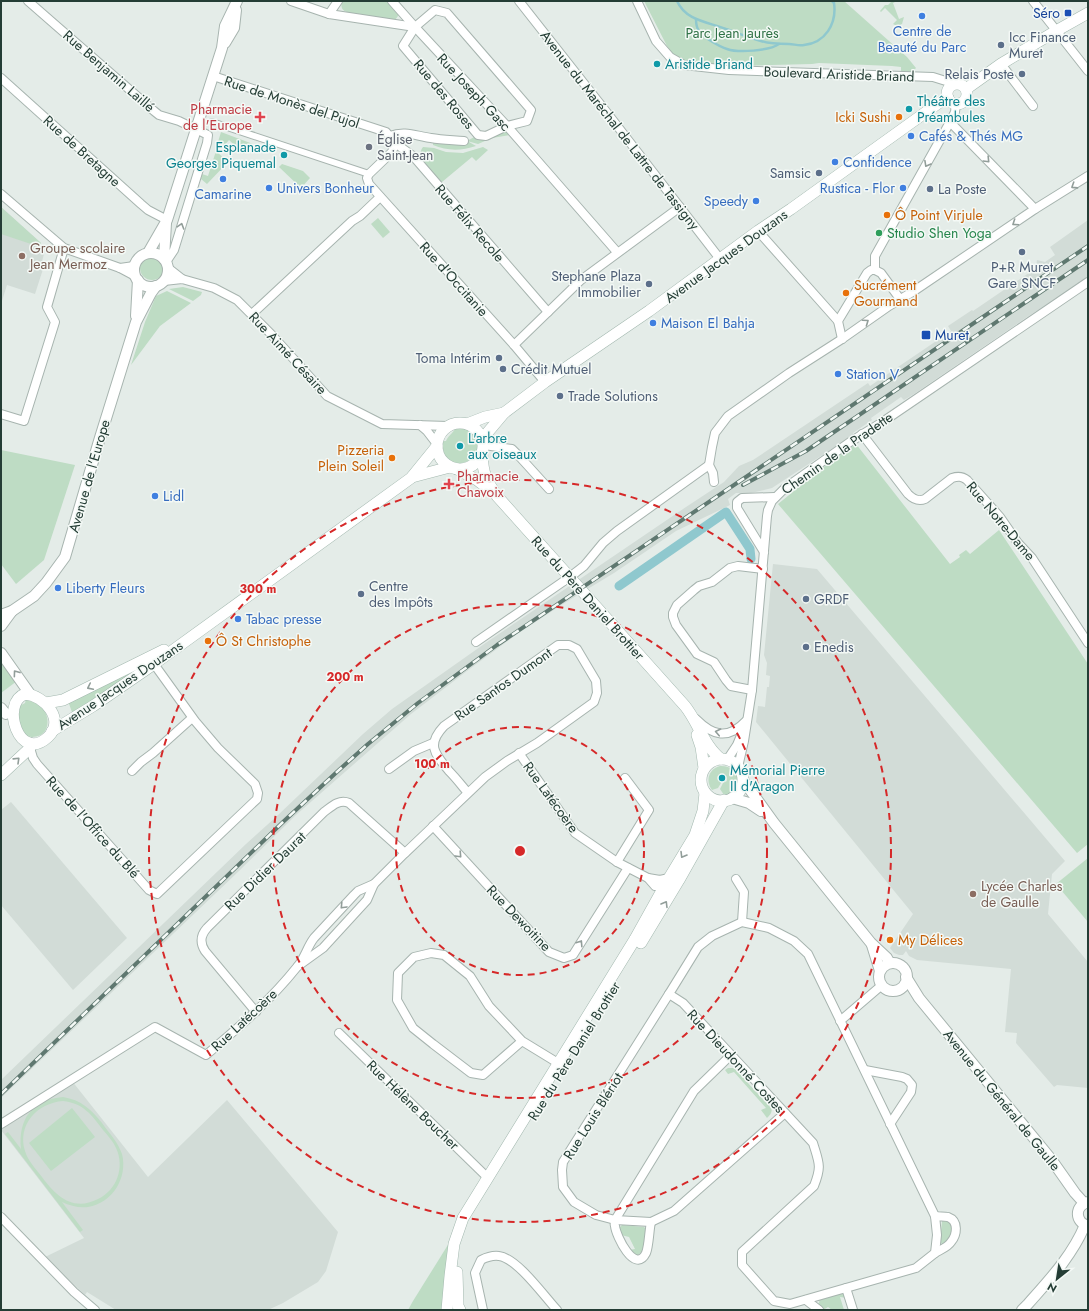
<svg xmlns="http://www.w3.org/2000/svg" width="1089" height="1311" font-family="Jost,sans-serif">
  <rect width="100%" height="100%" fill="#e4ece8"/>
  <!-- built -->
  <g fill="#d2dcd7">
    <path d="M1,207L41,243V245L46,247L41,265L44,266L35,294L7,285L1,304Z"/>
    <path d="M1088,220V278L1027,317L914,394L904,400L901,397L871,418L872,420L853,433V435L772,488L751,493H736L728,499L730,505L726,507L676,531L614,573L563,604L517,634L467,671L411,714L296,815L239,871L1,1098V1080L246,844L277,816L363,734L392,709L487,642L686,507L724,482L739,466L753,460L868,383L870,386L951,331L948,326L972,310L973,311L1036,268L1037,260L1045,262L1055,255L1050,247Z"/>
    <path d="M773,564L817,569L1065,861L1052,874L1048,914L1088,962V1088L1057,1085L1054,1087L1016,1043L1017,1033L1005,1032L1011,969L917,960L909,956L906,951L903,955H899L894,953L890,948L913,914L756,722L758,706L765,707L767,687H769L770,676L766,675L767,663L764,655Z"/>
    <path d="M11,802L127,938L73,990L1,905V810Z"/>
    <path d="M72,1081L148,1177L227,1100L338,1232L326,1271L318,1282L283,1303L268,1310H116L87,1292L85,1295L45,1257L84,1238L1,1130Z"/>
  </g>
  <!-- green -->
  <g fill="#bedcc4" fill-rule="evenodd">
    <path d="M343,1H389L398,12V16L395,20L350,13C343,11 339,8 343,1Z"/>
    <path d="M644,1H844L907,57L916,68L912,72L901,73V67L892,66L819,63L812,64L731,66L688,62L679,59L673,54L667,46Z"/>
    <path d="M897,1L893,3L899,19L904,17L902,24L897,26L893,24L897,20L885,8L881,12L880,11L885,5H888L891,2Z"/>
    <path d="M221,132L253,144L244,154L229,140L223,147L218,142Z"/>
    <path d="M505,132H507L510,135L492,138L478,144L467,141L476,136L495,135Z"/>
    <path d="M433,140L469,142L476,146C461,151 447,151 433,145Z"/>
    <path d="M423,147L434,148L446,152L463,153L483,147L488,150L476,161L472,157L442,182C435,174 414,157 423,147Z"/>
    <path d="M216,151L228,162L207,184L201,179L202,174L208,176Z"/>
    <path d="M282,164L303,171L310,178L301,188L279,167Z"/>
    <path d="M1,207L41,243L40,245L35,244L34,245L1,234Z"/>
    <path d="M378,218L390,232L383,238L371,224Z"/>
    <circle cx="152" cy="268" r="12"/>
    <path d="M183,287L202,292L201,295L193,301L169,289Z"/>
    <path d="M167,291L191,303L160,326L131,365L145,322L156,296Z"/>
    <path d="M455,429C462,428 469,429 474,436C493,462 439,479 443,441H446C448,436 452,434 455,429Z"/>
    <path d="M856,444L950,564L960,557L959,555L966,550L970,554L999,530L1088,664V844L1077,853L778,504L825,466Z"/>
    <path d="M1,450L75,465L44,560L16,584L1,564Z"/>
    <path d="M146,662L148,665L73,715L68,701Z"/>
    <path d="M4,663L17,681L1,693V665Z"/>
    <path d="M26,699C54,702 56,744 25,736L12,720L16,708L25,703Z"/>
    <path d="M720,766C741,765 744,791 724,795L720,789L723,783L727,781L726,777L724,775L720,776L719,778L721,783L718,788L712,790C705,780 709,769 720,766Z"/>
    <path d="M1088,858V922L1056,884Z"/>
    <path d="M728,1068H733L736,1070L771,1108C773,1112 770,1115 767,1118L761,1110L766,1108L734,1072L728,1074L725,1070Z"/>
    <path d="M63,1097C81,1100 91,1109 102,1123C109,1133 118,1142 122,1154C128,1177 113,1203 88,1207C79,1208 70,1206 62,1202L83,1230L80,1232L5,1134L8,1132L21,1149C18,1119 32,1100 63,1097ZM63,1101C83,1103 92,1115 103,1130C108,1136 113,1141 116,1148C125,1167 117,1190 98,1199C73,1212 56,1196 42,1177C36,1169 28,1161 25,1151C17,1125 37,1103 63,1101Z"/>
    <path d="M72,1108L95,1137L51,1171L29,1143Z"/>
    <path d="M943,1219L951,1223L953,1229L950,1238L944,1244H942L939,1241L941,1232L942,1221Z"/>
    <path d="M622,1225L644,1227L646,1229C647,1238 645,1253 636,1256L629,1250L635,1249L629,1237L621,1235L619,1228Z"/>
    <path d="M451,1240L444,1310H408L413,1301Z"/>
    <path d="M843,1293L847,1298L840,1297L844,1310H832L828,1307L823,1310L818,1305L820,1299Z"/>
  </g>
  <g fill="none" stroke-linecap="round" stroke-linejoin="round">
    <!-- stream -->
    <g stroke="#8fc8ce" stroke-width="2.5">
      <path d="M677,1C686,21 708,22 726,29C738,33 749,38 761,41C770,44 779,44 789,44C794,44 798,46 804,45C825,43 837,24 834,3L832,1"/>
      <path d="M696,19C696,23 696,27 699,31C703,37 720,47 727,49C738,53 769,51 779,44"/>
    </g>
    <!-- canal -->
    <path stroke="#8fc8ce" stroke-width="9" d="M619,586L726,512L750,549L751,559"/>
    <!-- pedestrian casing -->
    <g stroke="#a7b4af" stroke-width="8">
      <path id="pedestrian" d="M212,122L369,174"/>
    </g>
    <!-- minor casing -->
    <g stroke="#a7b4af" stroke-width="10">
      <g id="minor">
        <path d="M28,1L154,111L159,115L179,121L208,135L207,143L174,250L166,262"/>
        <path d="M291,1L329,14L415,27"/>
        <path d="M392,1L415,27L507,126L617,252"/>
        <path d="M519,1L608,114L720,259"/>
        <path d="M637,1L656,41L670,57L684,65L729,70L933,77L949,82L953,85"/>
        <path d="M1033,1L1088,71"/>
        <path d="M435,10L447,13L531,110L527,121L507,126L486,136L478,135L403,46L415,27Z"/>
        <path d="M329,14L338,1"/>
        <path d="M1001,64L1033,106"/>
        <path d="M213,76L386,132L395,143L413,156L548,312"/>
        <path d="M1,78L141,204L148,210L167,220"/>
        <path d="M950,122L1035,209"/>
        <path d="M390,136C405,130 416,136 431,138C442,140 453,140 464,141"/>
        <path d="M395,143L392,152L369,174L367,178L369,184L514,345L545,382"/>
        <path d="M1,194L64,248L120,268L135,276"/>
        <path d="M758,231L838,321"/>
        <path d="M120,268L134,266"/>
        <path d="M168,268L182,279"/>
        <path d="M875,270V256L950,122L955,112L956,104"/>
        <path d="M875,270L881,273L900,299"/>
        <path d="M164,281L182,279L214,288L237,300L271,334L327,396L382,424L448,426"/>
        <path d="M252,314L352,221L360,216L380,197"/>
        <path d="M842,339L838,321L867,273L871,270H875"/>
        <path d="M514,345L581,280L680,207"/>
        <path d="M1,414L24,421L55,322L47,307L64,248"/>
        <path d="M420,425L427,431L437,444"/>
        <path d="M862,434L908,494C913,499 918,502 925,499L952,478C958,476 962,476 967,480L1000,517L1018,543L1032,558L1088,643"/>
        <path d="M484,445L512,449L519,456L549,489"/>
        <path d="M714,482L713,473L709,465L712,447L715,433L728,416L789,373L842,339L889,306L914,291L1035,209L1088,176"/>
        <path d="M764,552L737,508V502L742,498L775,497"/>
        <path d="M575,573L584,566L603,543L617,531L709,465"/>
        <path d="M476,642L564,581"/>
        <path d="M752,690L731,686L726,680L714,662L697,654L676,625L673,617V613L677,605L694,590L699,586L712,582L730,568L738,566L763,569"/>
        <path d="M696,719C713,736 728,740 746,721"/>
        <path d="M30,748L33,758L37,764L149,890L157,894L257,799L258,793L255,784L218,748L195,721L154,664"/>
        <path d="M519,753L575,833L617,862L648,878L655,886L665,887L668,885"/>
        <path d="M727,760L737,745L742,733"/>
        <path d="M738,767L744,741L752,690L767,516L768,510L772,501L785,488L850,442L881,423L1088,282"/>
        <path d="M389,769L414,751L433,743"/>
        <path d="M132,771L141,762L153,753L192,718"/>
        <path d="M433,826L549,952L564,958L573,955L628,868"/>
        <path d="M617,862L649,810L625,778"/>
        <path d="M648,878L660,880L669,878"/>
        <path d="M736,879L744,892L742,922"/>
        <path d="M742,922L769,928L794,941L808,954L935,1216L937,1235L935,1253L916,1268L790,1304L774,1301L742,1265V1252L814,1186C822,1166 819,1163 813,1143L683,1003L669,994L698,947L712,936Z"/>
        <path d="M298,966L323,948L367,900L374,884L405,853L485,777L507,761L537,743L594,702L597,693L596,681L577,649L569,645H558L444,726C426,745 435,754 449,771C456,778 462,786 468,793"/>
        <path d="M669,994L563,1162L562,1170L563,1187L574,1202L596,1215L615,1220L651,1222L674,1211L785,1113"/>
        <path d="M256,1012L205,951C200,943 200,936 207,928L324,812C332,806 339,799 349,803L405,853"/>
        <path d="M840,1021L882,985"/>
        <path d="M339,1033L487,1177"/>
        <path d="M522,1041L483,1075L471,1073L433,1044L413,1028L397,1000L398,973L414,957L431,953L444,955L470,976L489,1006L522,1041L558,1063"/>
        <path d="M865,1070L902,1077L907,1079L912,1085L911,1092L890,1124"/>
        <path d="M1,1124L155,1027L206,1055C238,1028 270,1001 297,967C305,958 307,947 314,938L354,895L358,891L374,884"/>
        <path d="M1,1217L74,1292L95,1310"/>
        <path d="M651,1222C649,1231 649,1246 646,1253C635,1275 616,1236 615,1226C614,1224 615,1222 615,1220L694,1091L731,1055"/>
        <path d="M935,1253C940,1250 948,1247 951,1242C957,1235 959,1221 948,1217C944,1216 939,1217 935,1216"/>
        <path d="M846,1288L853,1310"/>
        <path d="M806,1300L819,1310"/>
        <path d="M483,1310L475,1273L481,1260C487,1257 492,1255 499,1256C517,1258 544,1296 557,1310"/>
      </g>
    </g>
    <!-- tertiary casing -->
    <g stroke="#a7b4af" stroke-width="12">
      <g id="tertiary">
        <path d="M225,43L234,28L236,10"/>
        <circle cx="151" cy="270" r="17"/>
        <path d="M148,253L167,220L222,48L225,26L237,1"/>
        <path d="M164,259L166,223"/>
        <path d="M136,316L138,280"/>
        <path d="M1,615L12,611L34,596L46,583L65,557L99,441L136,322L151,293L156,286"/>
        <path d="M1,626L12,611"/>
        <path d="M1,653L30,694"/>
        <path d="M1,708L6,714"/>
        <path d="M743,780L774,823L871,943L887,958L890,963"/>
        <path d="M732,798L749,803L761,811"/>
        <path d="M872,945L880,971"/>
        <circle cx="893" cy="977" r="14"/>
        <path d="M906,977L919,998L1051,1159L1075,1193L1084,1203"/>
        <path d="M1088,1202C1074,1206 1075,1222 1088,1226"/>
        <path d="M1022,1310L1028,1304C1050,1279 1072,1256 1085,1225"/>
      </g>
    </g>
    <!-- secondary casing -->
    <g stroke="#a3b8af" stroke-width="12">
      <g id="secondary">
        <circle cx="957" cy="94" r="10"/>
        <path d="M966,89L1001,64L1056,31L1088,13"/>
        <circle cx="460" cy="446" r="23"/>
        <path d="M467,424L485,417L504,413"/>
        <path d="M483,441L488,432L504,413L545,382L649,311L758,231L791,209L940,102L948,98"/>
        <path d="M482,454C483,474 486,480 497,496L685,706C698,722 704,746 721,759"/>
        <path d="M457,469L477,480L490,490"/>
        <path d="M412,477L450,467"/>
        <path d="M25,694C44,695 66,720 48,737C19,764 0,703 25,694Z"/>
        <path d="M46,703L63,700L164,650"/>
        <path d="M52,731L93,706L154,664L411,478L437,446"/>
        <path d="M697,735L701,747L704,768"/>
        <circle cx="722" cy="780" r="21"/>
        <path d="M1,775L30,748V743"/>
        <path d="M641,943L679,880L724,800"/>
        <path d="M457,1272L458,1306L460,1310"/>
        <path d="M447,1310L450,1276L454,1244L463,1218L635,939L669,878L695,835L703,811L705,793"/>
      </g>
    </g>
    <!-- pedestrian -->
    <use href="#pedestrian" stroke="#fff" stroke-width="6"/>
    <!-- minor -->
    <use href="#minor" stroke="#fff" stroke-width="8"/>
    <!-- tertiary -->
    <use href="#tertiary" stroke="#fff" stroke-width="10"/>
    <!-- secondary -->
    <use href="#secondary" stroke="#fff" stroke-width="11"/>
    <!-- rail casing -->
    <g stroke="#5f7870" stroke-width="4">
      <g id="rail">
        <path d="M743,485L806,451L1088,260"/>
        <path d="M1,1094L283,822L339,770L368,744L418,703L497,645L1088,246"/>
      </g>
    </g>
    <!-- rail -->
    <use href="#rail" stroke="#f4f9f6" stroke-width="2.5" stroke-dasharray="8" stroke-linecap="butt"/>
    <!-- minor-bridge casing -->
    <g stroke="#a7b4af" stroke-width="10" stroke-linecap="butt">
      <path id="minor-bridge" d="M564,581L575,573"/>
    </g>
    <!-- minor-bridge -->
    <use href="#minor-bridge" stroke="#fff" stroke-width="8"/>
  </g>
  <!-- one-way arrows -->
  <defs><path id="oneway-chevron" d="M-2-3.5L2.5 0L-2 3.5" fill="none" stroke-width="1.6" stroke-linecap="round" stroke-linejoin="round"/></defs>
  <g stroke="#929e9a">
    <use href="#oneway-chevron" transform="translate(987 160) rotate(46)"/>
    <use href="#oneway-chevron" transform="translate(927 164) rotate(119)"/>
    <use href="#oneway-chevron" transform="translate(1074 186) rotate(147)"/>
    <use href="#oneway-chevron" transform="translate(1015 223) rotate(146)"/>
    <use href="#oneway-chevron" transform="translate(181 226) rotate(-73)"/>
    <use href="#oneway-chevron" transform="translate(866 322) rotate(-35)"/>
    <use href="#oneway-chevron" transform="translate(16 673) rotate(-126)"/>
    <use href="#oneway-chevron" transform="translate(90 687) rotate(154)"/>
    <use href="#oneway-chevron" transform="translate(718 732) rotate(-168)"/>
    <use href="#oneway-chevron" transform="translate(17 760) rotate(-44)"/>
    <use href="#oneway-chevron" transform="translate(459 855) rotate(47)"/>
    <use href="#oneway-chevron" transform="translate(683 855) rotate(121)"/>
    <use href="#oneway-chevron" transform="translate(665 904) rotate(-59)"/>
    <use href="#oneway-chevron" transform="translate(343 906) rotate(133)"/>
    <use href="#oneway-chevron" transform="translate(580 943) rotate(-57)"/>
  </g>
  <!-- distance rings -->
  <g fill="none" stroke="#d62828" stroke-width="2" stroke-dasharray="7 5">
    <circle cx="520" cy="851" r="124"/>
    <circle cx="520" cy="851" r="247"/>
    <circle cx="520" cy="851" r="371"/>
  </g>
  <!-- markers -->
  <g fill="#1a4fb4" stroke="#f4f9f6" stroke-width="1.5">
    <rect x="1064" y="9" width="8" height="8" rx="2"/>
    <rect x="921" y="330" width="10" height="10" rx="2"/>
  </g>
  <g fill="#3f7fe0" stroke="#f4f9f6" stroke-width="1.5">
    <circle cx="922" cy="16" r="4"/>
    <circle cx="911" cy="136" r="4"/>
    <circle cx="835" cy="162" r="4"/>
    <circle cx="223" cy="179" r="4"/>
    <circle cx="269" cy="188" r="4"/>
    <circle cx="903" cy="188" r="4"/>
    <circle cx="756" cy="201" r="4"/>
    <circle cx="653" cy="323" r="4"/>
    <circle cx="838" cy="374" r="4"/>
    <circle cx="155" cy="496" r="4"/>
    <circle cx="58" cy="588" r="4"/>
    <circle cx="238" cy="619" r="4"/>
  </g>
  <g fill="#5c6f8a" stroke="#f4f9f6" stroke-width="1.5">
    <circle cx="1001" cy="45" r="4"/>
    <circle cx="1022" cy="74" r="4"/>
    <circle cx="819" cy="173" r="4"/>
    <circle cx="930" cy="189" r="4"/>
    <circle cx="1022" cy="252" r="4"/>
    <circle cx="649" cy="284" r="4"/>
    <circle cx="499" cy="358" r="4"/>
    <circle cx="503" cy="369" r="4"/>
    <circle cx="560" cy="396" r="4"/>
    <circle cx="361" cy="594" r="4"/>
    <circle cx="806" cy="599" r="4"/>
    <circle cx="806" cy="647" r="4"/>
  </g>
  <g fill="#0f9aa8" stroke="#f4f9f6" stroke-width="1.5">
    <circle cx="657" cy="64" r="4"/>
    <circle cx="909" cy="109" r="4"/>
    <circle cx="284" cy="155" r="4"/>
    <circle cx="460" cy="446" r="4"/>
    <circle cx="722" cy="778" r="4"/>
  </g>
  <g fill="#e0444e" stroke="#f4f9f6" stroke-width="1.5">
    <path d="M258 111h4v4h4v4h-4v4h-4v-4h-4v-4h4z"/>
    <path d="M447 478h4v4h4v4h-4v4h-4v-4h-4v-4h4z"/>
  </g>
  <g fill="#e8710a" stroke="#f4f9f6" stroke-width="1.5">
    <circle cx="899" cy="117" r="4"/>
    <circle cx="887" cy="215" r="4"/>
    <circle cx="846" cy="293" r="4"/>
    <circle cx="392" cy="458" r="4"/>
    <circle cx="208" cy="641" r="4"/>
    <circle cx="890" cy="940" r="4"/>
  </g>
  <circle fill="#6b7280" stroke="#f4f9f6" stroke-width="1.5" cx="369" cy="147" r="4"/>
  <circle fill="#2e9e5b" stroke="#f4f9f6" stroke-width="1.5" cx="879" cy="233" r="4"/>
  <g fill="#8d6e63" stroke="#f4f9f6" stroke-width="1.5">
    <circle cx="22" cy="256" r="4"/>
    <circle cx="973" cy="894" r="4"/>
  </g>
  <g text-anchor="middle" stroke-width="3" stroke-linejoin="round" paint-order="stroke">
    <!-- transit labels -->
    <g font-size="14" fill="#164399" stroke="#f4f9f6" text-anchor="end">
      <text x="1060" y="18">Séro</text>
      <text x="935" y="340" text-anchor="start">Muret</text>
    </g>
    <!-- shop labels -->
    <g font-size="14" fill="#366cbe" stroke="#f4f9f6" text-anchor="start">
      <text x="922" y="36" text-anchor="middle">Centre de<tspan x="922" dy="16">Beauté du Parc</tspan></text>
      <text x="919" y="141">Cafés &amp; Thés MG</text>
      <text x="843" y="167">Confidence</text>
      <text x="277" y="193">Univers Bonheur</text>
      <text x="895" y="193" text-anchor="end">Rustica - Flor</text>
      <text x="223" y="199" text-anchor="middle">Camarine</text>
      <text x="748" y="206" text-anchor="end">Speedy</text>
      <text x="661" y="328">Maison El Bahja</text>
      <text x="846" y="379">Station V</text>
      <text x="163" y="501">Lidl</text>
      <text x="66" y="593">Liberty Fleurs</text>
      <text x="246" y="624">Tabac presse</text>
    </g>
    <!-- park labels -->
    <g font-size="14" fill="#307246" stroke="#f4f9f6">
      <text x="732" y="38">Parc Jean Jaurès</text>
    </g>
    <!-- service labels -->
    <g font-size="14" fill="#4e5e75" stroke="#f4f9f6" text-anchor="start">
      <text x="1009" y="42">Icc Finance<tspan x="1009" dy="16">Muret</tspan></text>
      <text x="1014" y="79" text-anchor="end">Relais Poste</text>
      <text x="811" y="178" text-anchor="end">Samsic</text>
      <text x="938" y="194">La Poste</text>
      <text x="1022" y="272" text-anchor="middle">P+R Muret<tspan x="1022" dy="16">Gare SNCF</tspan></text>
      <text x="641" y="281" text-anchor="end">Stephane Plaza<tspan x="641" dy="16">Immobilier</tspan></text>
      <text x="491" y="363" text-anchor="end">Toma Intérim</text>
      <text x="511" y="374">Crédit Mutuel</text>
      <text x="568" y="401">Trade Solutions</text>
      <text x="369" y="591">Centre<tspan x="369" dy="16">des Impôts</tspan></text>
      <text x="814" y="604">GRDF</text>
      <text x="814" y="652">Enedis</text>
    </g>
    <!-- culture labels -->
    <g font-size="14" fill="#0d838f" stroke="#f4f9f6" text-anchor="start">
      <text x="665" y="69">Aristide Briand</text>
      <text x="917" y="106">Théâtre des<tspan x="917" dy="16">Préambules</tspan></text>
      <text x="276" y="152" text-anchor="end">Esplanade<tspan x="276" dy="16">Georges Piquemal</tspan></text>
      <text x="468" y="443">L'arbre<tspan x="468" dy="16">aux oiseaux</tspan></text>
      <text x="730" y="775">Mémorial Pierre<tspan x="730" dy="16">II d'Aragon</tspan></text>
    </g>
    <!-- street labels -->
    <g font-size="14" fill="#243d35" stroke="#f4f9f6">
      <text transform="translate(109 71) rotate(41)" y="5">Rue Benjamin Laillé</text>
      <text transform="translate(839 74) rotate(2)" y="5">Boulevard Aristide Briand</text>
      <text transform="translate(474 92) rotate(47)" y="5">Rue Joseph Gasc</text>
      <text transform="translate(444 94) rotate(50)" y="5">Rue des Roses</text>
      <text transform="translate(292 102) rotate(18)" y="5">Rue de Monès del Pujol</text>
      <text transform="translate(620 130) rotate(52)" y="5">Avenue du Maréchal de Lattre de Tassigny</text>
      <text transform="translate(82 151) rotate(42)" y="5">Rue de Bretagne</text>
      <text transform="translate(470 223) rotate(49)" y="5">Rue Félix Recole</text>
      <text transform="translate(726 256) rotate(-36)" y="5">Avenue Jacques Douzans</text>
      <text transform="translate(454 279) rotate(48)" y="5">Rue d'Occitanie</text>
      <text transform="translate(288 353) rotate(47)" y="5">Rue Aimé Césaire</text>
      <text transform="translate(837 453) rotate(-35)" y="5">Chemin de la Pradette</text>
      <text transform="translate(89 476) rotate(-74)" y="5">Avenue de l'Europe</text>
      <text transform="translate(1001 521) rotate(50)" y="5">Rue Notre-Dame</text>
      <text transform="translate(588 598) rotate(48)" y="5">Rue du Père Daniel Brottier</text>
      <text transform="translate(503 684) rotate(-35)" y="5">Rue Santos Dumont</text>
      <text transform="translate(120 685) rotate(-34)" y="5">Avenue Jacques Douzans</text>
      <text transform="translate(551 797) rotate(54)" y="5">Rue Latécoère</text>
      <text transform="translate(93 827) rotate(48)" y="5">Rue de l'Office du Blé</text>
      <text transform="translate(265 871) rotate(-44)" y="5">Rue Didier Daurat</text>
      <text transform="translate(519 918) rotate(46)" y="5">Rue Dewoitine</text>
      <text transform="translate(244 1020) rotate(-43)" y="5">Rue Latécoère</text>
      <text transform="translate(574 1051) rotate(-58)" y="5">Rue du Père Daniel Brottier</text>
      <text transform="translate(736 1061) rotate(47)" y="5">Rue Dieudonné Costes</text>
      <text transform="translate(1002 1100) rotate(51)" y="5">Avenue du Général de Gaulle</text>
      <text transform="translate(413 1105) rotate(44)" y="5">Rue Hélène Boucher</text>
      <text transform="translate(593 1116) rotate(-58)" y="5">Rue Louis Blériot</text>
    </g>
    <!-- health labels -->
    <g font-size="14" fill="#be3a42" stroke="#f4f9f6" text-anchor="end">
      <text x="252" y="114">Pharmacie<tspan x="252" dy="16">de l'Europe</tspan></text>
      <text x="457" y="481" text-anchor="start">Pharmacie<tspan x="457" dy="16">Chavoix</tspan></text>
    </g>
    <!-- food labels -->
    <g font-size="14" fill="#c56008" stroke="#f4f9f6" text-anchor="start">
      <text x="891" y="122" text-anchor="end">Icki Sushi</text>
      <text x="895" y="220">Ô Point Virjule</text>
      <text x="854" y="290">Sucrément<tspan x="854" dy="16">Gourmand</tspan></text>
      <text x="384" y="455" text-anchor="end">Pizzeria<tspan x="384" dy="16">Plein Soleil</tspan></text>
      <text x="216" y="646">Ô St Christophe</text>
      <text x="898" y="945">My Délices</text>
    </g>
    <!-- worship labels -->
    <g font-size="14" fill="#5b616d" stroke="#f4f9f6" text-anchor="start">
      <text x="377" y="144">Église<tspan x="377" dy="16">Saint-Jean</tspan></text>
    </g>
    <!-- leisure labels -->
    <g font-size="14" fill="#27864d" stroke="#f4f9f6" text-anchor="start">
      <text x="887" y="238">Studio Shen Yoga</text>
    </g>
    <!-- education labels -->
    <g font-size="14" fill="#785e54" stroke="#f4f9f6" text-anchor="start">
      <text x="30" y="253">Groupe scolaire<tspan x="30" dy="16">Jean Mermoz</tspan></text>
      <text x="981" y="891">Lycée Charles<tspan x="981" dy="16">de Gaulle</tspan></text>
    </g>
  </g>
  <circle cx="520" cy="851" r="6" fill="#d62828" stroke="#f4f9f6" stroke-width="2"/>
  <g font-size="12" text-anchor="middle" font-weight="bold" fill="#d62828" stroke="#f4f9f6" stroke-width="3" stroke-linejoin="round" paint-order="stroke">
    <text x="258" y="593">300 m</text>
    <text x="345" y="681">200 m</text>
    <text x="432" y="768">100 m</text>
  </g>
  <!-- border -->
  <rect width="1089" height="1311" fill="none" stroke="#243d35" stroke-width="4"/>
  <!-- north arrow -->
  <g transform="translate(1057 1279) rotate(210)" stroke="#f4f9f6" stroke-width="3" paint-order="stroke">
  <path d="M0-3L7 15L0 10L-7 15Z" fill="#243d35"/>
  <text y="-6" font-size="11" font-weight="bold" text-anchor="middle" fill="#243d35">N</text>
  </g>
</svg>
